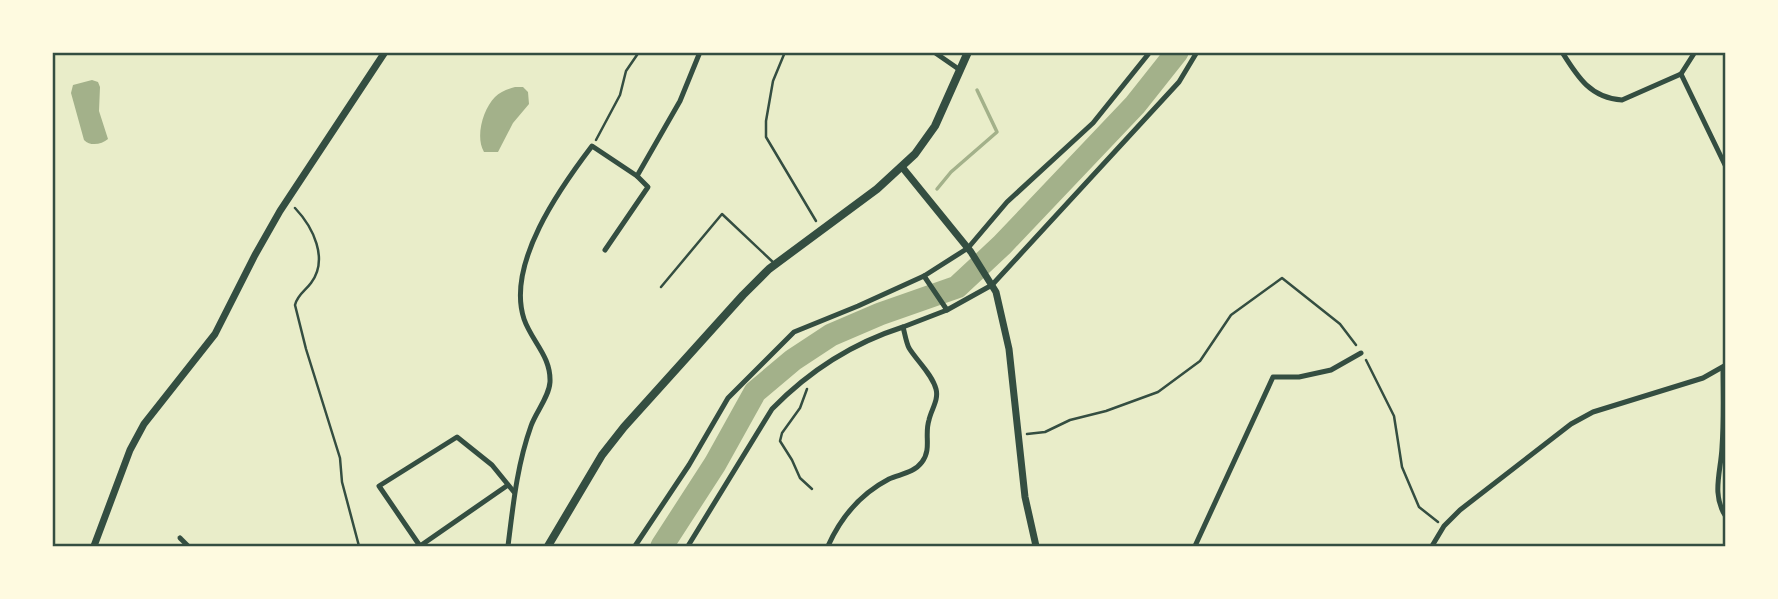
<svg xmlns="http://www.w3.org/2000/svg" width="1778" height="599" font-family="'Noto Serif',serif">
  <rect width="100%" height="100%" fill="#e9edc9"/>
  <!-- water -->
  <g fill="#a3b18a">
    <path d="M92,80L98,82L100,87L99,111L108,139C102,144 91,147 84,140L71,93L73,85Z"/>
    <path d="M515,87H523L528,92L529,104L513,123L498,152H484C475,137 483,109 495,97C500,92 508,89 515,87Z"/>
  </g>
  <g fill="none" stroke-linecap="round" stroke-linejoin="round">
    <!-- stream -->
    <path stroke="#a3b18a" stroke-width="3.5" d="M937,189L951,172L997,132L977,90"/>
    <!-- river -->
    <path stroke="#a3b18a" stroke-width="23" d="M662,546L715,464L755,392L793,360L831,335L880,314L957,287L1002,245L1135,105L1177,52"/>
    <!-- path -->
    <g stroke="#344e41" stroke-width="2.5">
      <path d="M785,52L773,81L766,121V137L816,221"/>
      <path d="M596,140L620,95L626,71L639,52"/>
      <path d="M295,208C313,227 329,259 311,283C306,290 297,295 295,305L306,349L340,458L342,482L359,546"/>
      <path d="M1366,360L1394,416L1402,467L1419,507L1438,522"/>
      <path d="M807,389L800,408L782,433L780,441L792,460L800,478L812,489"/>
      <path d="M1027,434L1045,432L1070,420L1106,411L1158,392L1200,361L1231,315L1282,278L1340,324L1356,345"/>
    </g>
    <!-- service -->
    <path stroke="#344e41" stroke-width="2.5" d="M661,287L722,214L775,264"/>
    <!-- minor -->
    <g stroke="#344e41" stroke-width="5">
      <path d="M934,52L960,70"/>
      <path d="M1562,52C1577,76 1590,98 1622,100L1681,74L1695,52"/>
      <path d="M1681,74L1726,167"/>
      <path d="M605,250L648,187L637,176"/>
      <path d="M924,276L947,310"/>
      <path d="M1723,368C1723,394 1724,421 1722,447C1721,472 1711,494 1726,517"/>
      <path d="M508,485L420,546L379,486L457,437L492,465L514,492"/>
      <path d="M180,538L188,546"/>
      <path d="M508,546C513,506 517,465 531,426C536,412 549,397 550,382C551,356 532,342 524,319C506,264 560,188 592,146L637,176L680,101L700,52"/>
      <path d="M635,546L689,465L728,398L794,332L858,306L924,276L968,248L1007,202L1093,123L1150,52"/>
      <path d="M688,546L772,409C809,371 853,343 903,327"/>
      <path d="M828,546C841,517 860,494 889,479C900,474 914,473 922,462C932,449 924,435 929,420C931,410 939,400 936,389C932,374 917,361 909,348C906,342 905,334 903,327L947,310L992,285L1179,82L1197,52"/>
      <path d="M1195,546L1273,377H1299L1331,370L1361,353"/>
      <path d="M1432,546L1444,526L1460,510L1571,424L1593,412L1703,378L1726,365"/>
    </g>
    <!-- tertiary -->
    <g stroke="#344e41" stroke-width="7">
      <path d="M902,167L971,252L996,292L1009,349L1025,497L1036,546"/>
      <path d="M94,546L130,450L144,424L215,334L255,255L280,211L385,52"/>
    </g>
    <!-- secondary -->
    <path stroke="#344e41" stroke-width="8" d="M548,546L602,455L624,427L743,295L769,269L877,189L915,154L935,126L968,52"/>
  </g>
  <!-- border -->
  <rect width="1778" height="599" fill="none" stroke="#fefae0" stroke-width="108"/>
  <rect x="54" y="54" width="1670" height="491" fill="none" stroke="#344e41" stroke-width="2.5"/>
</svg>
